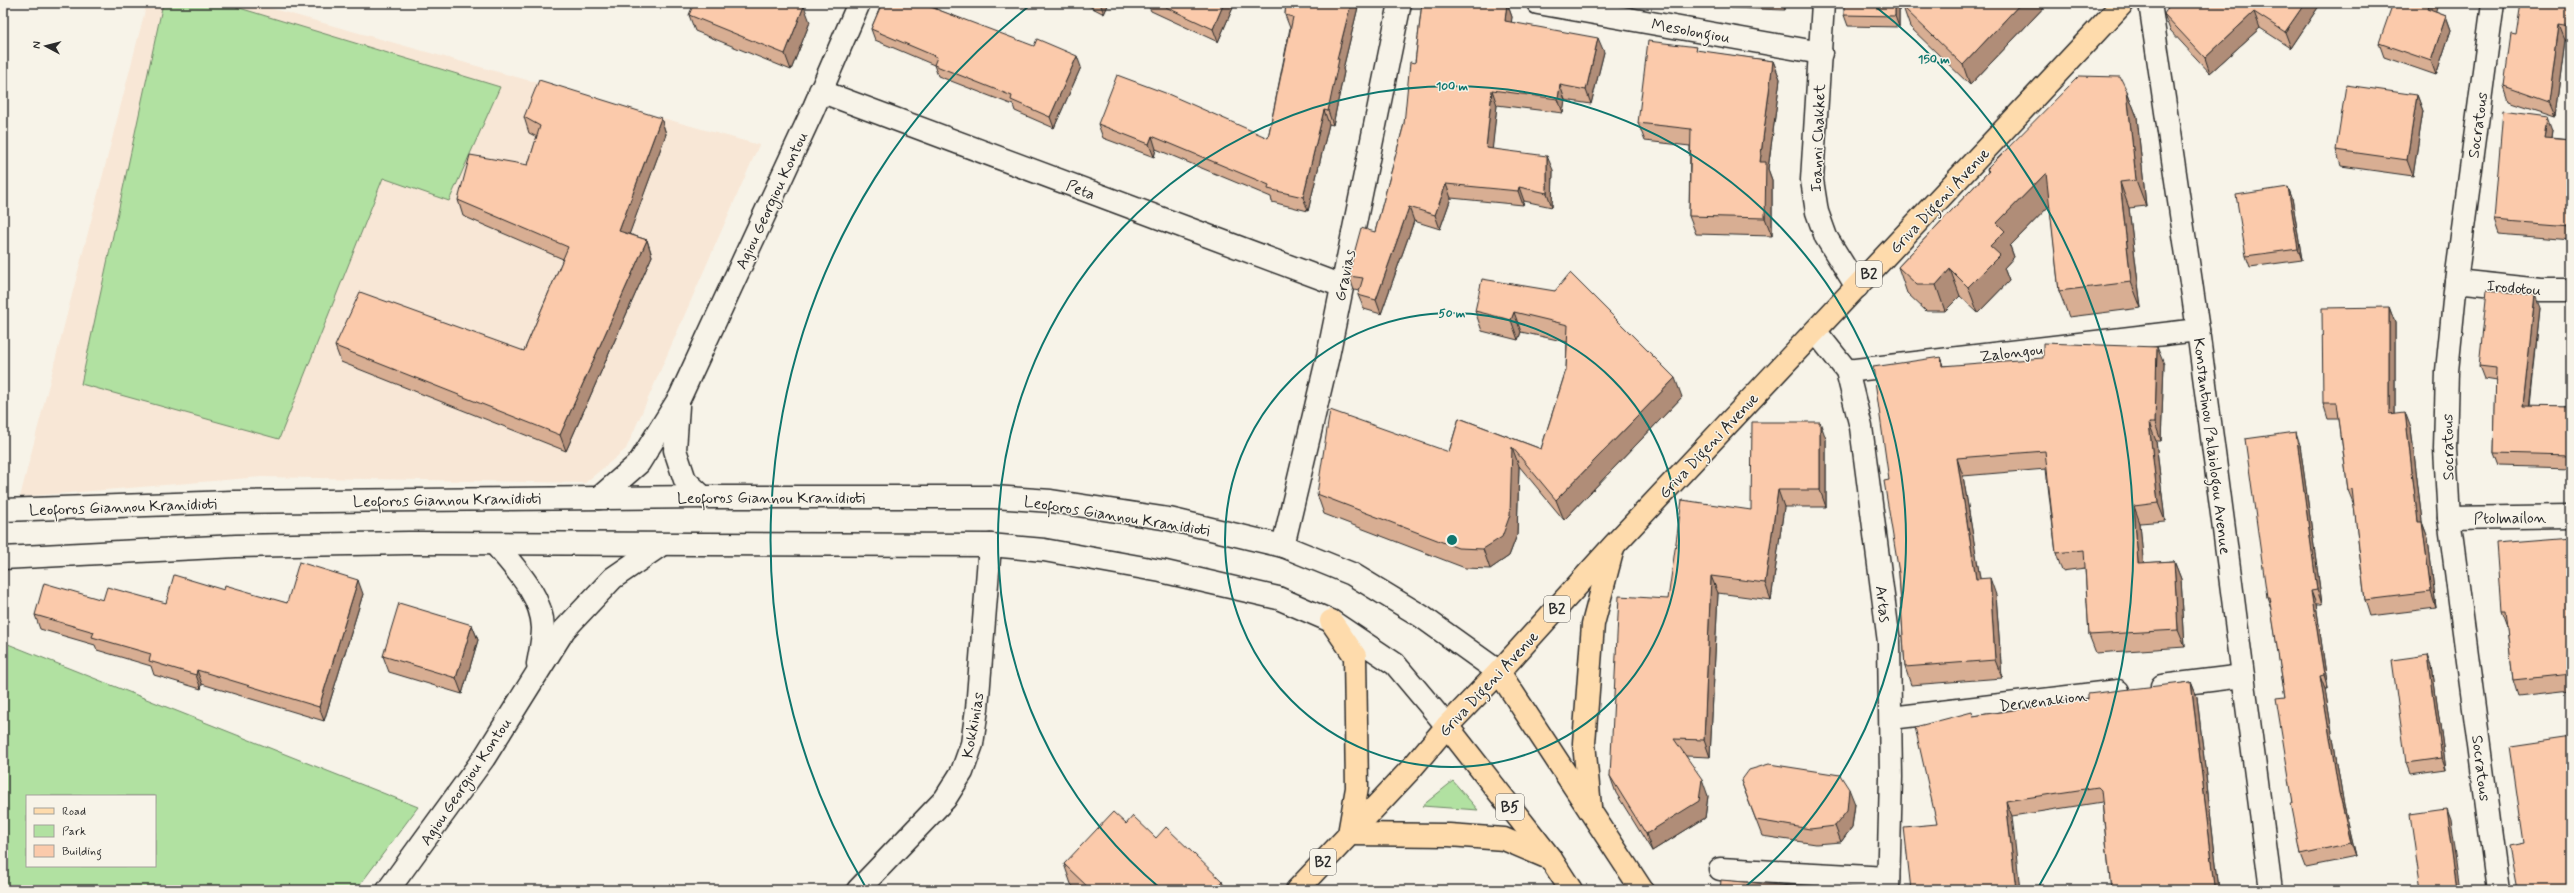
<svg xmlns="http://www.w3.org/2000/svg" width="2574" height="893" font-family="Mynerve,sans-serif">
  <rect width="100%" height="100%" fill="#f7f3e8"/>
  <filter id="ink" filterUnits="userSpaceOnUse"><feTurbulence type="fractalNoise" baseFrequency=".025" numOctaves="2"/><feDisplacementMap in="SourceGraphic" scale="8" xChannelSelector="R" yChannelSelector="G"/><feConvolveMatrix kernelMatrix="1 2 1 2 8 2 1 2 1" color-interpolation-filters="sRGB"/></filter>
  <g filter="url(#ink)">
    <!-- built -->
    <path fill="#f8e7d6" d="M147,3H252L759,145L626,449L585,483L261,477L20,497Z"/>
    <!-- green -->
    <g fill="#b1e1a1" stroke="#6e8666" fill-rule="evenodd">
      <path d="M163,3H223L500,87L449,201L383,178L279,439L81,384Z"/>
      <path d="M3,642L418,807L356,890H3ZM27,796H155V866H27Z"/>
      <path d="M1453,781L1478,810L1422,806Z"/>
    </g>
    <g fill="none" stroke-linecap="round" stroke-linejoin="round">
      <!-- street casing -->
      <g stroke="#2b2b2b" stroke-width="25">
        <g id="street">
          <path d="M1538,3L1821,53"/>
          <path d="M1823,3L1812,180L1817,212L1826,237L1857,287"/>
          <path d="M2150,3L2198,330L2271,890"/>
          <path d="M2493,3L2456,281L2447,371L2445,449L2449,518L2498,890"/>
          <path d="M820,91L1342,286"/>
          <path d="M2456,281L2541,290H2571"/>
          <path d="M1816,332L1847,371L1861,427L1889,642L1891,777L1888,890"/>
          <path d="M1847,371L2198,330"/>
          <path d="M678,406L675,450L685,480L703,497"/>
          <path d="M599,498L639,463L680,397L812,112L859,3"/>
          <path d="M2449,518L2571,516"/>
          <path d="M495,544C514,567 542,595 543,628C543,640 540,653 538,664"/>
          <path d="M1283,546L1328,356L1400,3"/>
          <path d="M2162,686L2243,676"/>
          <path d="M1891,718L2118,691"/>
          <path d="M1720,869L1888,878"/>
          <path d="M388,890L484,758L564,630L613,578L661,545"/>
          <path d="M858,890L945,799L962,772L972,744L977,709L990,545"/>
        </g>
      </g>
      <!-- secondary casing -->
      <g stroke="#2b2b2b" stroke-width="25">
        <g id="secondary">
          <path d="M3,510L232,502L703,497H994L1051,501L1169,519L1283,546L1352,574L1421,616L1499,672"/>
          <path d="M3,558L236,546L409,543L990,545L1044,550L1161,571L1278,598L1331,621L1395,664L1447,726"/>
        </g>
      </g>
      <!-- primary casing -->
      <g stroke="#2b2b2b" stroke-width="25">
        <g id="primary">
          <path d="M1447,726L1551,859L1571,890"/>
          <path d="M1590,807L1584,743L1593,624L1613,548"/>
          <path d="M1642,890L1499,672L1614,545L2123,3"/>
        </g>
      </g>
      <!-- highway casing -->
      <g stroke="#2b2b2b" stroke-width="25">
        <g id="highway">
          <path d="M1331,621L1355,656L1357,788L1349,834"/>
          <path d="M1349,834L1449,835L1504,839L1551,859"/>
          <path d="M1297,890L1410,770L1447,726L1499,672"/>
        </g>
      </g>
      <!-- street -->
      <use href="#street" stroke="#f7f3e8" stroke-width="22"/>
      <!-- secondary -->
      <use href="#secondary" stroke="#f7f3e8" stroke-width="22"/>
      <!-- primary -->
      <use href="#primary" stroke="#fedbac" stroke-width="22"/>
      <!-- highway -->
      <use href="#highway" stroke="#fedbac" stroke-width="22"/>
    </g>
    <!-- wall -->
    <g fill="#d8ae93" stroke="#2b2b2b">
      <path d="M882,3H938L936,9L1081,67L1054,128L1015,111L1013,105L938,76L934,65L875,40L871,29Z"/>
      <path d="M1083,3H1109L1104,14Z"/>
      <path d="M1147,3H1235L1218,42L1151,11Z"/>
      <path d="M1286,3H1359L1343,69L1344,72L1333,125L1329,124L1308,211L1272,202L1271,197L1156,149L1154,157L1103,138L1098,124L1268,138L1290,28L1285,15Z"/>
      <path d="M1422,3H1507L1512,17L1511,22L1604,52L1591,104L1565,100L1563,113L1497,105L1492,149L1553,170L1552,207L1524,201L1523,205L1451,198L1440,229L1414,221L1381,314L1364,309L1358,295L1359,291L1354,290L1349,276L1375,232L1404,124L1415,63Z"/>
      <path d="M1720,3H1785V10L1731,8L1729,3Z"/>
      <path d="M1899,3V27L1848,26L1844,15Z"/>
      <path d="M2048,3L1970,85L1910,27L1903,7Z"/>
      <path d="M2571,3V40L2565,39L2555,116L2509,101L2504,86L2516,35Z"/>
      <path d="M2319,6L2291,48L2260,28L2210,73L2170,30L2164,14Z"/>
      <path d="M2435,12L2446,16L2451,30L2436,75L2384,57L2379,43Z"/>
      <path d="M689,15L810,22L791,70L695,31Z"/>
      <path d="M1698,51L1773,61L1780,79L1768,169L1772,180V236L1696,234L1689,216L1690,146L1645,141L1638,123Z"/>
      <path d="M2127,91L2137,117L2146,206L2129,208L2141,308L2069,317L2059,291L2050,205L2010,246L2014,257L2004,268L2009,281L1978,313L1960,296L1945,311H1926L1907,293L1898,267L1988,172L1987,169Z"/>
      <path d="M2417,95L2423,111L2413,176L2341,166L2336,150Z"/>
      <path d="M524,117L661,118L666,134L629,234L647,240L652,256L566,451L341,362L335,346L524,351L563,259L463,216L458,200L528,165L537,137L529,133Z"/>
      <path d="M2553,130L2552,138L2571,140V240L2499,234L2494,220Z"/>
      <path d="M2288,187L2292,198L2302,260L2250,267L2246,256Z"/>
      <path d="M1555,291L1682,397L1564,520L1519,466L1517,535L1509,556L1490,569L1465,568L1324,514L1317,494L1449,452L1459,418L1541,449L1566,370L1567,342L1521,332L1518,340L1482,331L1475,311Z"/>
      <path d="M2389,307L2395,323V413L2411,428L2422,522L2428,538L2436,608L2370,616L2365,600L2354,505L2348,490L2339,419H2328L2323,403Z"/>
      <path d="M2540,308L2530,407H2571V468L2499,466L2494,453L2496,381L2484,379L2479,366Z"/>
      <path d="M1941,357L1944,366L2164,364L2161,441H2156L2165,521L2140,523L2143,563L2174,561L2181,579L2185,647L2096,653L2089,635L2085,568L2062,571L2056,553L2046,469L1963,476L1980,579L1996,595L2002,678L1911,685L1905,667L1899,573L1889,480Z"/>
      <path d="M1826,439V507H1784L1771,600L1718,593L1710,757L1686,756L1708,796L1705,818L1652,851L1616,793L1610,776L1668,599L1751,510Z"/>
      <path d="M2300,445L2322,604H2316L2328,689H2325L2344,806L2356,857L2306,867L2301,854L2293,803L2285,697L2271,608L2267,597Z"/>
      <path d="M2571,537V690L2518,696L2513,680L2507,626L2501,610Z"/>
      <path d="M224,590L287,603L363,594L324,721L202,684L201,689L154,675L151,666L97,650L95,645L40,629L35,615L103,600L166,603Z"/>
      <path d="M472,625L478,640L462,694L389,672L383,656Z"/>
      <path d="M2432,666L2446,769L2410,774L2406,763Z"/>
      <path d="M2191,682L2197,697L2219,890H2111L2102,802L2012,816L1937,824L1974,716Z"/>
      <path d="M1741,781L1855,804L1852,827L1841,842L1816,844L1762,836Z"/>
      <path d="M1126,824L1156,838L1225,890H1077L1071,884L1064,864Z"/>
    </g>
    <!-- shaded-wall -->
    <g fill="#b08d78" stroke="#2b2b2b">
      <path d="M929,3H938L932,17L928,6Z"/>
      <path d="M1100,3H1109L1104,14Z"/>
      <path d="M1224,3H1235L1218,42L1213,29Z"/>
      <path d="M1351,3H1359L1343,69L1344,72L1333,125L1328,111L1337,59Z"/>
      <path d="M1507,3L1512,17L1510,35L1505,21Z"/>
      <path d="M1782,3H1785V10Z"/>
      <path d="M1895,3H1899V27L1895,16Z"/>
      <path d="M2021,3H2048L1970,85L1963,65Z"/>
      <path d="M2305,3H2318L2319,6L2291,48L2285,32Z"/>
      <path d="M2429,3H2438L2433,24L2427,9Z"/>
      <path d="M804,6L810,22L791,70L785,54Z"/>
      <path d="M2254,12L2260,28L2210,73L2205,58Z"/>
      <path d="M2446,16L2451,30L2436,75L2431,61Z"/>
      <path d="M2559,24L2565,39L2555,116L2549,102Z"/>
      <path d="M1598,38L1604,52L1591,104L1586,90Z"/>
      <path d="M1077,56L1081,67L1054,128L1050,117Z"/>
      <path d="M1773,61L1780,79L1768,169L1772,180V236L1765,218L1760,162Z"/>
      <path d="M1560,85L1565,100L1563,113L1558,99Z"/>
      <path d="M1492,90L1497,105L1491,162L1486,148Z"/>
      <path d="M2127,91L2137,117L2146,206L2136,180Z"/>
      <path d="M2417,95L2423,111L2413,176L2407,160Z"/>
      <path d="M1324,110L1329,124L1308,211L1303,197Z"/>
      <path d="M2548,116L2553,130L2550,152L2545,138Z"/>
      <path d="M661,118L666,134L625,246L619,231Z"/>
      <path d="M1152,136L1156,149L1154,157L1149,144Z"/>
      <path d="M1547,156L1553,170L1552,207L1547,193Z"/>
      <path d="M2046,173L2056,199L2010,246L2014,257L2004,268L2009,281L1978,313L1968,287L1997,223Z"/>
      <path d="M2120,182L2129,208L2141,308L2131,282Z"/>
      <path d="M1446,184L1451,198L1440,229L1435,215Z"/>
      <path d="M1519,187L1524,201L1523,205L1518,191Z"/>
      <path d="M2288,187L2292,198L2302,260L2298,249Z"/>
      <path d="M1409,207L1414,221L1381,314L1376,300Z"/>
      <path d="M647,240L652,256L566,451L560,435Z"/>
      <path d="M1950,269L1960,296L1945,311L1936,285Z"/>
      <path d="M2535,295L2540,308L2528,420L2523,406Z"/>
      <path d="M2389,307L2395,323V430L2389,414Z"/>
      <path d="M1514,312L1521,332L1518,340L1511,320Z"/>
      <path d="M2157,347L2164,364L2161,441L2155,423Z"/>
      <path d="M1941,357L1947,375L1942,366Z"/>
      <path d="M1675,378L1682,397L1564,520L1556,500Z"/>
      <path d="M2405,412L2411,428L2424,538L2418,522Z"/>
      <path d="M1820,422L1826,439V507L1820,490Z"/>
      <path d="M2149,423L2156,441L2165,521L2158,503Z"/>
      <path d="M2296,432L2300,445L2322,604L2317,590Z"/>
      <path d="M1512,447L1519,466L1517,535L1509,556L1490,569L1483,549Z"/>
      <path d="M1957,458L1963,476L1983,596L1976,579Z"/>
      <path d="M1778,490L1784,507L1771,600L1765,583Z"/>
      <path d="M2134,506L2140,523L2145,581L2138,563Z"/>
      <path d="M2422,522L2428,538L2436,608L2431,592Z"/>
      <path d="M2174,561L2181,579L2185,647L2178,630Z"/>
      <path d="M1711,576L1718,593L1710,757L1704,740Z"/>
      <path d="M1990,578L1996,595L2002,678L1995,660Z"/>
      <path d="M358,580L363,594L324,721L319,707Z"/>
      <path d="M2311,591L2316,604L2328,689L2324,675Z"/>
      <path d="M472,625L478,640L462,694L456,678Z"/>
      <path d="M2428,655L2432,666L2446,769L2442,758Z"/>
      <path d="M197,670L202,684L201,689L196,675Z"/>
      <path d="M2320,676L2325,689L2344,806L2356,857L2351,843L2339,793Z"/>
      <path d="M2191,682L2197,697L2219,890H2216L2215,887Z"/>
      <path d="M1702,779L1708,796L1705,818L1652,851L1646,834Z"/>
      <path d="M1849,789L1855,804L1852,827L1841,842L1835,826Z"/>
      <path d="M2006,801L2012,816L2020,890H2016Z"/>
      <path d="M2446,809L2450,820L2460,890H2457Z"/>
      <path d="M1222,881L1225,890H1214Z"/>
    </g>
    <!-- building -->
    <g fill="#fbcaab" stroke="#2b2b2b">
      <path d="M694,3H795L804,6L785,54L689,15Z"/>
      <path d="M882,3H929L928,6L1034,46L1037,39L1077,56L1050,117L1011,100L1012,96L934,65L937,57L871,29Z"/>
      <path d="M1157,3H1224L1213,29Z"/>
      <path d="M1286,3H1351L1337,59H1339L1328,111L1324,110L1303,197L1268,189L1269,185L1152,136L1149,144L1098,124L1117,75L1168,94L1268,138L1293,17L1285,15Z"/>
      <path d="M1422,3H1507L1505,21L1598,38L1586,90L1560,85L1558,99L1492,90L1486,148L1547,156V193L1519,187L1518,191L1446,184L1435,215L1409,207L1376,300L1358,295L1363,278L1349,276L1352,261L1361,228L1375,232L1404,124L1410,62L1415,63Z"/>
      <path d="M1844,3H1895V16L1844,15Z"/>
      <path d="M1907,3H2021L1963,65L1903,7Z"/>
      <path d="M2171,3H2305L2285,32L2254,12L2205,58L2164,14Z"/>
      <path d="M2393,3H2429L2427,9L2446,16L2431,61L2379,43Z"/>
      <path d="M2521,3H2571V26L2559,24L2549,102L2504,86L2511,34L2516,35Z"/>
      <path d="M1648,41L1697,47L1696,50L1773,61L1760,162H1766L1765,218L1689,216L1691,129L1638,123Z"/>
      <path d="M2079,76L2120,77L2127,91L2136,180L2120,182L2131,282L2059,291L2046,173L1997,223L2005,231L1990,246L2000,255L1968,287L1950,269L1936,285H1917L1898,267L1989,171L1987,169Z"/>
      <path d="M539,80L661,118L619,231L647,240L560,435L335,346L360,292L524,351L568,247L458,200L470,155L528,165L540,126L524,117Z"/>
      <path d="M2346,85L2417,95L2407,160L2336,150Z"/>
      <path d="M2503,110L2548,116L2545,138L2571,140V226L2494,220Z"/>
      <path d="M2288,187L2298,249L2246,256L2236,195Z"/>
      <path d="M1570,273L1675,378L1556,500L1512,447L1510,515L1502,537L1483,549L1458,548L1317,494L1330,410L1449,452L1459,418L1541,449L1566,370L1568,325L1514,312L1511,320L1475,311L1482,279L1555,291Z"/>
      <path d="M2487,290L2535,295L2523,406L2571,407V455L2494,453L2496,368L2479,366Z"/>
      <path d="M2389,307V414L2405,412L2418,522H2422L2431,592L2365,600L2352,489L2348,490L2337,403H2323L2322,308Z"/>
      <path d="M2043,343L2157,347L2155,423H2149L2158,503L2134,506L2138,563L2174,561L2178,630L2089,635L2084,550L2056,553L2045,451L1957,458L1976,579L1990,578L1995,660L1905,667L1899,573L1884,481L1889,480L1873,367L1941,357L1942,366L2043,358Z"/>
      <path d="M1752,422H1820V490H1778L1765,583L1711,576L1704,740L1674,739L1702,779L1699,801L1646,834L1610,776L1619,596L1668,599L1682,500L1751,510Z"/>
      <path d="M2296,432L2317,590L2311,591L2324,675L2320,676L2339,793L2351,843L2301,854L2291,803H2293L2276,698L2285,697L2269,597H2267L2245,439Z"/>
      <path d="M2571,537V674L2513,680L2505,610H2501L2496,543Z"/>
      <path d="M299,562L358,580L319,707L197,670L196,675L149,661L151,654L92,637L94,632L35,615L44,583L103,600L107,587L166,603L174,575L224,590L225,585L287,603Z"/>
      <path d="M399,603L472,625L456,678L383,656Z"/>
      <path d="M2428,655L2442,758L2406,763L2392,660Z"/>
      <path d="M2191,682L2215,887L2205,888V890H2111L2101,790L2098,787L2006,801L2016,890H1911L1904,827L1937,824L1915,727L1972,712L1973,716L2088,699V694Z"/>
      <path d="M2571,737V890H2517L2509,846L2524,843L2510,746Z"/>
      <path d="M1769,764L1840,775L1849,789L1847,811L1835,826L1810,829L1756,820L1741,781L1749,770Z"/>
      <path d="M2446,809L2457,890H2421L2410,814Z"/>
      <path d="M1113,812L1126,824L1133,816L1156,838L1166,827L1222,881L1214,890H1091L1064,864Z"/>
      <path d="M1721,880L1838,890H1720Z"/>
    </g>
  </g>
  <!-- distance rings -->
  <g fill="none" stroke="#0f766e" stroke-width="2">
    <circle cx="1452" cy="540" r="227"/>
    <path d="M1160 888A454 454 0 1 1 1744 888"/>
    <path d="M865 886A681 681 0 0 1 1033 3M1871 3A681 681 0 0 1 2039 886"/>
  </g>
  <g text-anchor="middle" stroke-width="3" stroke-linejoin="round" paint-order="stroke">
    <!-- shield labels -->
    <g fill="#f7f3e8" stroke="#686764" stroke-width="1">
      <rect x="1856" y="261" width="26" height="26" rx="3"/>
      <rect x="1544" y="596" width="26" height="26" rx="3"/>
      <rect x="1496" y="794" width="28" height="26" rx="3"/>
      <rect x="1310" y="849" width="26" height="26" rx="3"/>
    </g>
    <g font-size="15" font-weight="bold" fill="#2b2b2b">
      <text x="1869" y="279">B2</text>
      <text x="1557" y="614">B2</text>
      <text x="1510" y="812">B5</text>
      <text x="1323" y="867">B2</text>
    </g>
    <!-- street labels -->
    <g font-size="16" fill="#2b2b2b" stroke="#f7f3e8">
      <text transform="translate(1691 30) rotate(10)" y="6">Mesolongiou</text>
      <text transform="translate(2477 125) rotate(-82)" y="6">Socratous</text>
      <text transform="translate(1817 138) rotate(-88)" y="6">Ioanni Chakket</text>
      <text transform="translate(1081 189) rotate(21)" y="6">Peta</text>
      <text transform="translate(771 200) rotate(-65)" y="6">Agiou Georgiou Kontou</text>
      <text transform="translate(1939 200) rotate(-47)" y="6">Griva Digeni Avenue</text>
      <text transform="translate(1344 275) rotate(-78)" y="6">Gravias</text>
      <text transform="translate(2514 287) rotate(5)" y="6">Irodotou</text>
      <text transform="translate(2011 352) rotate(-7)" y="6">Zalongou</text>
      <text transform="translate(1708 445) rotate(-47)" y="6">Griva Digeni Avenue</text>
      <text transform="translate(2213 446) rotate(83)" y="6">Konstantinou Palaiologou Avenue</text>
      <text transform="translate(2447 447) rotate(-91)" y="6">Socratous</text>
      <text x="771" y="503">Leoforos Giannou Kranidioti</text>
      <text transform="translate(447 499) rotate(-1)" y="6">Leoforos Giannou Kranidioti</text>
      <text transform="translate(123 506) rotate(-2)" y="6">Leoforos Giannou Kranidioti</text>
      <text transform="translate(1117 515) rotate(9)" y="6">Leoforos Giannou Kranidioti</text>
      <text transform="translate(2510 517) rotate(-1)" y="6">Ptolmailon</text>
      <text transform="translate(1884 604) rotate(83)" y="6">Artas</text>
      <text transform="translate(1488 683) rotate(-47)" y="6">Griva Digeni Avenue</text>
      <text transform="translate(2043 700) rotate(-7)" y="6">Dervenakion</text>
      <text transform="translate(972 725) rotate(-80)" y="6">Kokkinias</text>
      <text transform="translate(2482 768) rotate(83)" y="6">Socratous</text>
      <text transform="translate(465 781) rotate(-56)" y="6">Agiou Georgiou Kontou</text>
    </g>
  </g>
  <circle cx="1452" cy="540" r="6" fill="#0f766e" stroke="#f7f3e8" stroke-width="2"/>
  <g font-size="12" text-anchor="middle" font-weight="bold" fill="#0f766e" stroke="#f7f3e8" stroke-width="3" stroke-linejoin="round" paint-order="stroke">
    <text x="1934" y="63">150 m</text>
    <text x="1452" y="90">100 m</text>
    <text x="1452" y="317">50 m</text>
  </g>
  <!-- margin -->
  <rect width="2574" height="893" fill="none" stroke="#f7f3e8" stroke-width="16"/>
  <rect x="8" y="8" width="2558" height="877" fill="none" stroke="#2b2b2b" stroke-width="1.5" filter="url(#ink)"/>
  <!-- legend -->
  <rect x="26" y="795" width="130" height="72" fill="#f7f3e8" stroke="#a5a39c"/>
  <rect x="34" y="808" width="20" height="6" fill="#fedbac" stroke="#a5a39c"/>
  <text x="62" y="815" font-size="12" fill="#2b2b2b">Road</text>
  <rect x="34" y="825" width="20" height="12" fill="#b1e1a1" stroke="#a5a39c"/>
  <text x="62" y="835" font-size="12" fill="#2b2b2b">Park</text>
  <rect x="34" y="845" width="20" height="12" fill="#fbcaab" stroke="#a5a39c"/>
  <text x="62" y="855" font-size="12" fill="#2b2b2b">Building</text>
  <!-- north arrow -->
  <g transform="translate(46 46) rotate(277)" stroke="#f7f3e8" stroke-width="3" paint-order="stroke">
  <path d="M0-3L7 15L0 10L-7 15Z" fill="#2b2b2b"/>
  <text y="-6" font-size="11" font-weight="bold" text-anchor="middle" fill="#2b2b2b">N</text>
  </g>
</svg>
